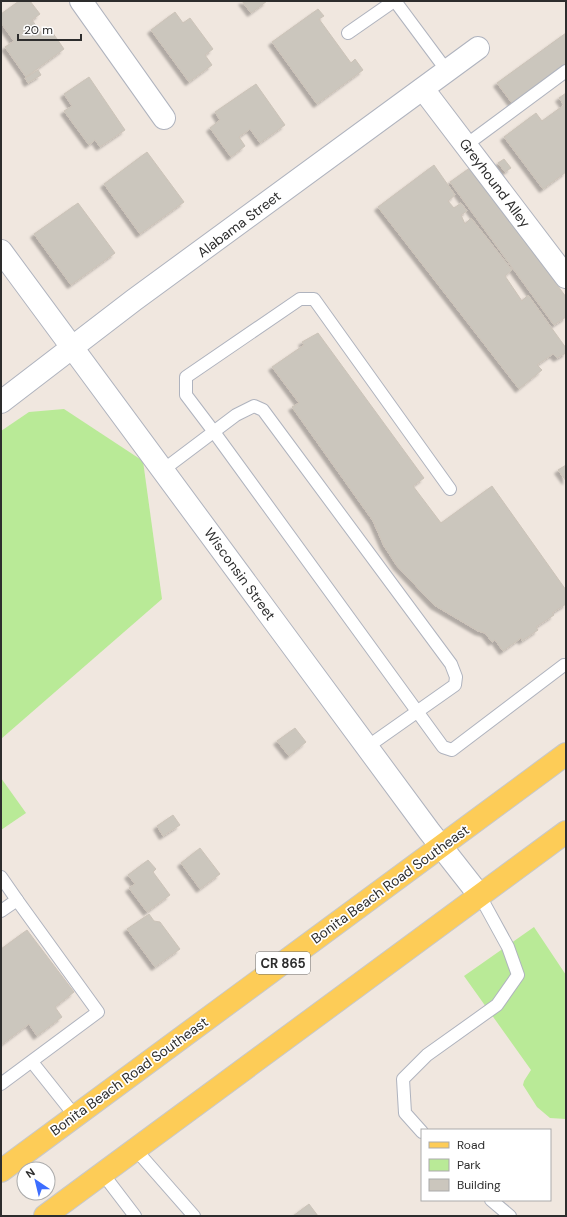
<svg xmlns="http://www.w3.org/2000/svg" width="567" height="1217" font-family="'DM Sans',sans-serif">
  <defs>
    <filter id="shadow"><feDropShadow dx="-3.5" dy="3.5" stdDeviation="1" flood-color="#0004"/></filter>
  </defs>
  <rect width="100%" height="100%" fill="#f0e7df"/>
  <!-- green -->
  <g fill="#b9ea97">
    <path d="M64,409L143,461L162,599L1,739V431L29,412Z"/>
    <path d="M1,778L26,813L1,830Z"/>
    <path d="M534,927L566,975V1119L550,1118L537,1107L523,1085L524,1081L531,1070L464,976Z"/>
  </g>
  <!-- building -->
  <g fill="#cbc6bd" stroke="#ccc3b8" filter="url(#shadow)">
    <path d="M19,1H30L40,14L32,20L42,34L50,29L64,49L26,77L5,47L14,41L1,23V14Z"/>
    <path d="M242,1H267L251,13Z"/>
    <path d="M318,9L324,16L319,19L351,63L355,59L363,70L317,104L272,42Z"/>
    <path d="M175,12L183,23L190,18L213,49L205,55L212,65L189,82L151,30Z"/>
    <path d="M566,33V63L512,103L497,83Z"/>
    <path d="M38,70L41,75L28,83L25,78Z"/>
    <path d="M89,77L125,130L100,147L95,140L89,145L64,111L72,106L64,94Z"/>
    <path d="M256,84L285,125L260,143L250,129L239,137L245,146L231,157L210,128L220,120L215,112Z"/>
    <path d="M566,93V172L543,189L504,137L536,113L542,121L564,105L559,98Z"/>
    <path d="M147,152L184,202L140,234L104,184Z"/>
    <path d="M504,159L511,168L505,172L498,163Z"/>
    <path d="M434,165L455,195L448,201L454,208L461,203L467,211L461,215L465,224L471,218L512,270L505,276L522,301L528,295L566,348V353L557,358L553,354L537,365L542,370L519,389L378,207Z"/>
    <path d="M471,167L566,297V317L554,325L450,182Z"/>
    <path d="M78,203L115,253L71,285L34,234Z"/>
    <path d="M318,333L424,478L413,486L441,523L492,486L566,590V604L552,613L554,615L536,627L538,630L522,641L521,638L503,651L495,640L492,642L485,633L478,631L434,605L397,566L384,546L373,521L292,407L299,403L272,367L304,345L302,342Z"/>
    <path d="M566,465V481L558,470Z"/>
    <path d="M295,728L306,742L289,756L277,741Z"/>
    <path d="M173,815L180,825L163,836L157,826Z"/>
    <path d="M200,848L220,874L200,889L181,863Z"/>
    <path d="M148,860L156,869L153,872L170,895L147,912L129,888L135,884L128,875Z"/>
    <path d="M149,914L154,921L160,922L180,949L155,967L127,929Z"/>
    <path d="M27,930L74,992L55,1007L62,1017L37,1036L29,1024L1,1045V949Z"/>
    <path d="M309,1204L318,1216H293Z"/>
  </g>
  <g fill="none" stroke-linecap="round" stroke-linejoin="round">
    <!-- lane casing -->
    <g stroke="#afb3be" stroke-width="14">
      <g id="lane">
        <path d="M395,1L447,71"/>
        <path d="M348,33L394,1"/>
        <path d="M466,145L566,71"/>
        <path d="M163,470L236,415L254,406L263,410L451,664L456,677L455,685L367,747"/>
        <path d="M450,489L314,299H300L186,377V395L214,432L443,747L452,750L564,665"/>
        <path d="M1,877L17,900"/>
        <path d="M1,911L17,900L98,1012L1,1084"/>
        <path d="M32,1062L75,1116"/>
        <path d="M422,1132L405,1113L403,1079L427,1055L497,1005L518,975L508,947L480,896"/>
        <path d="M136,1150L194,1216"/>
        <path d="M103,1174L135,1216"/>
        <path d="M491,1200L510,1216"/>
      </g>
    </g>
    <!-- street casing -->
    <g stroke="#afb3be" stroke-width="24">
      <g id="street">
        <path d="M81,1L164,118"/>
        <path d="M423,89L566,277"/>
        <path d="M1,251L429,831L480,896"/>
        <path d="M1,402L134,300L478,48"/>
      </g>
    </g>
    <!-- primary casing -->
    <g stroke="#c8c8c8" stroke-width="24">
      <g id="primary">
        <path d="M1,1171L566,754"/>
        <path d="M45,1216L566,832"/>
      </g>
    </g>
    <!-- lane -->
    <use href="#lane" stroke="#fff" stroke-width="12"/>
    <!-- street -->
    <use href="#street" stroke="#fff" stroke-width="22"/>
    <!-- primary -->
    <use href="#primary" stroke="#fdcc57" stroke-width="22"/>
  </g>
  <g text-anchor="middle" stroke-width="3.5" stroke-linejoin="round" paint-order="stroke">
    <!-- shield labels -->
    <rect fill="#fff" stroke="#6c6c6c" stroke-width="1" x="256" y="952" width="54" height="22" rx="3"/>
    <g font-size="13" font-weight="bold" fill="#2d2d2d">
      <text x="283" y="968">CR 865</text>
    </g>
    <!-- street labels -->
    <g font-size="14" fill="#2d2d2d" stroke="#fff">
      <text transform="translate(495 183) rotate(53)" y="5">Greyhound Alley</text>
      <text transform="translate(239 224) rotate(-37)" y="5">Alabama Street</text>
      <text transform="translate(240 574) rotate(54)" y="5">Wisconsin Street</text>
      <text transform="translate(390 884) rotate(-36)" y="5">Bonita Beach Road Southeast</text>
      <text transform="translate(129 1076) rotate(-36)" y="5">Bonita Beach Road Southeast</text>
    </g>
  </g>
  <!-- border -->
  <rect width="567" height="1217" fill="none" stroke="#2d2d2d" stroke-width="4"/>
  <!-- legend -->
  <rect x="421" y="1129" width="130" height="72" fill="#ffffff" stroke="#ababab"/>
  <rect x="429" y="1142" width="20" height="6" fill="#fdcc57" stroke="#ababab"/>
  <text x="457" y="1149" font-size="12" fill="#2d2d2d">Road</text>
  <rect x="429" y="1159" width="20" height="12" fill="#b9ea97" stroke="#ababab"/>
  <text x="457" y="1169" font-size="12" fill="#2d2d2d">Park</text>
  <rect x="429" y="1179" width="20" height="12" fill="#cbc6bd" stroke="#ababab"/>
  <text x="457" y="1189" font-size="12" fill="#2d2d2d">Building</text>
  <!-- north arrow -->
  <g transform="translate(36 1181) rotate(325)"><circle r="19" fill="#ffffff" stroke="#ababab"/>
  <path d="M0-3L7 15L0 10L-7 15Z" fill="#3c6dff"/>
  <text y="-6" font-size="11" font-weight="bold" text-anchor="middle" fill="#2d2d2d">N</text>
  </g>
  <!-- scale -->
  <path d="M18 34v6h63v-6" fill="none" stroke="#2d2d2d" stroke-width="2"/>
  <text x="24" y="34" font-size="12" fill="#2d2d2d" stroke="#ffffff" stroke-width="3" paint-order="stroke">20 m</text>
</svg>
